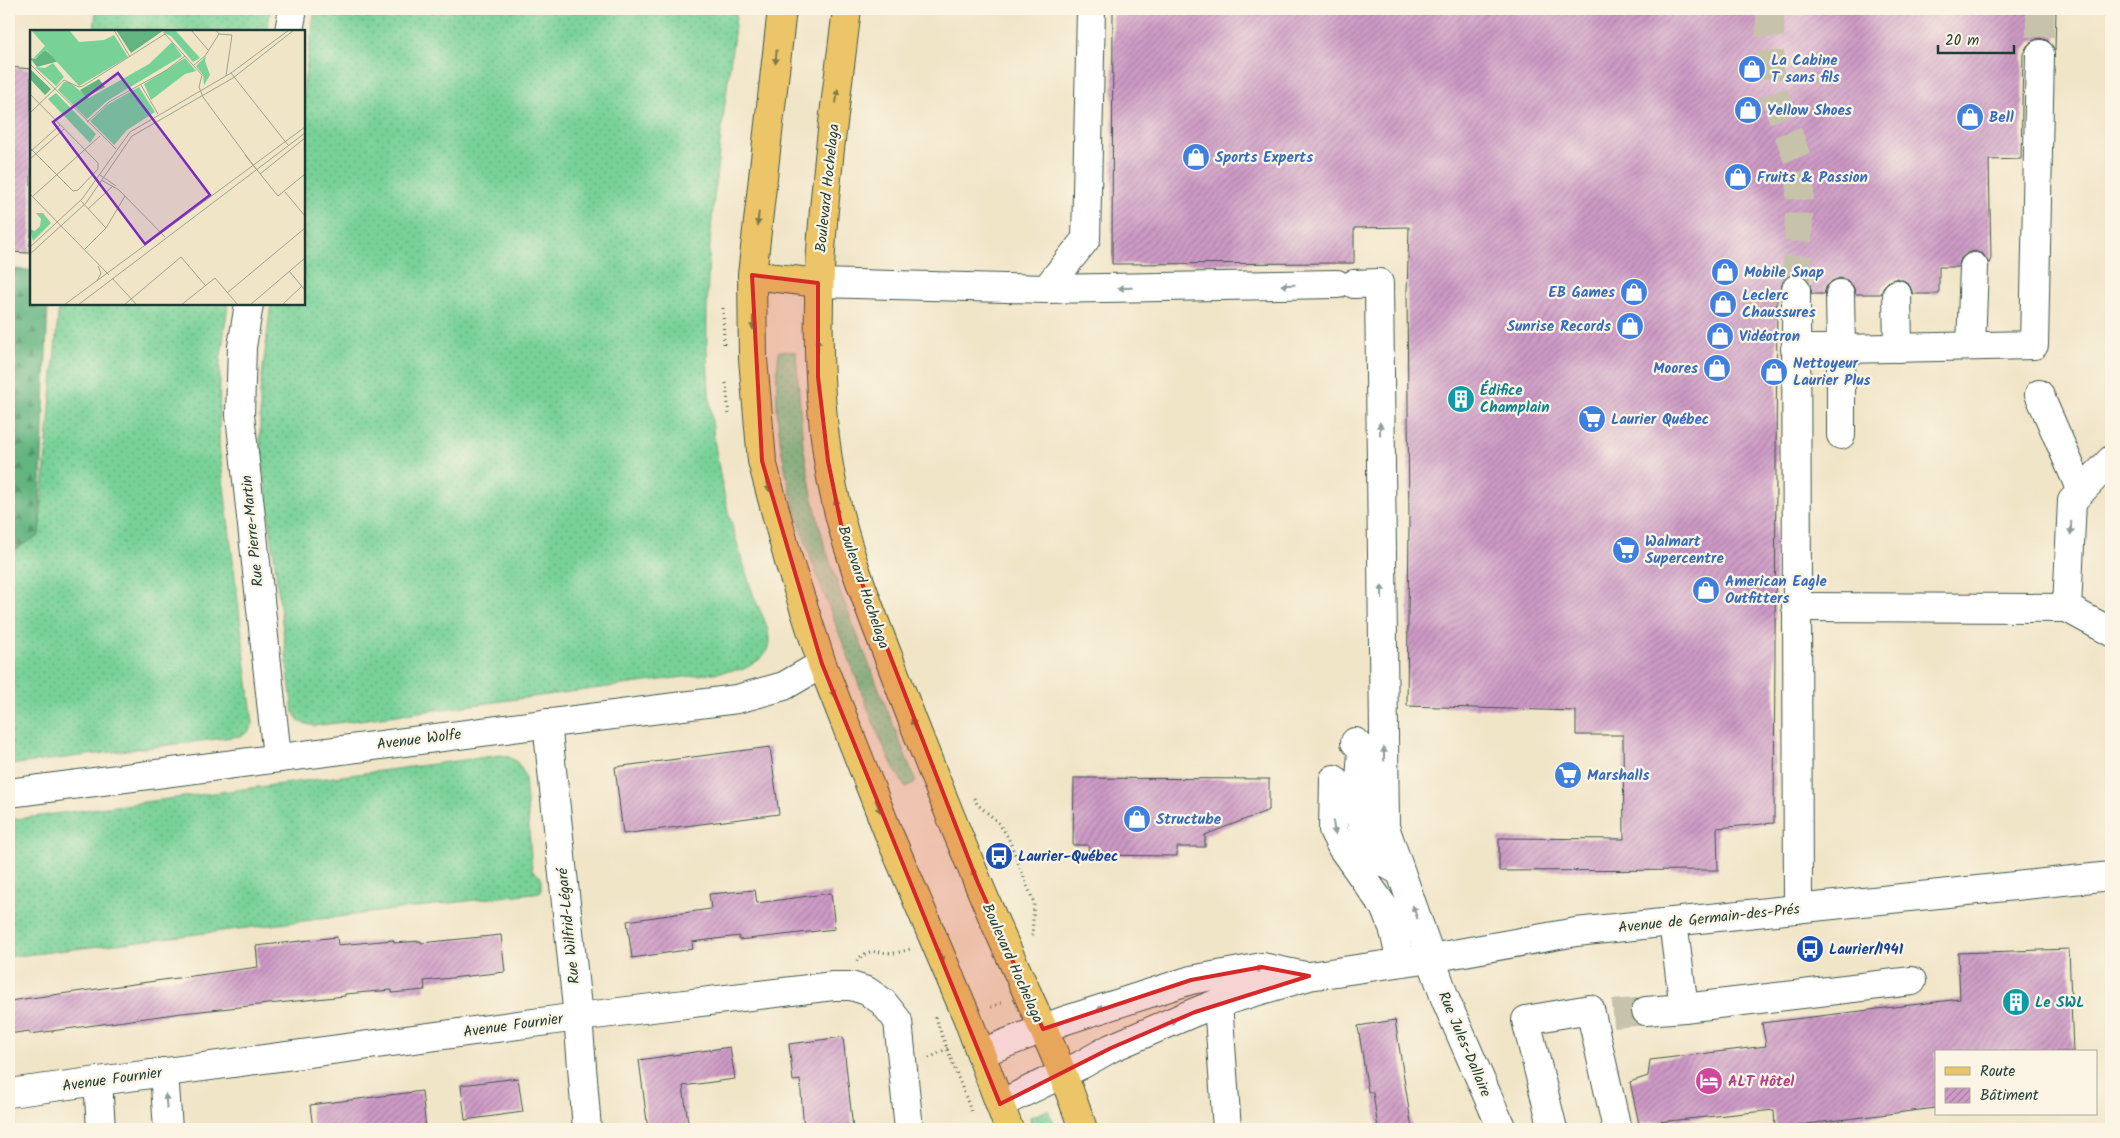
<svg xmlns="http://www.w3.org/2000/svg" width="2120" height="1138" font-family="Kalam,sans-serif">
  <defs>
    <pattern id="grass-dots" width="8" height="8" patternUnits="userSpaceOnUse" patternTransform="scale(1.25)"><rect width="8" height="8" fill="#78d298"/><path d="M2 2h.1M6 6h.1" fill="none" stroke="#62ac7d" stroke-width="1.8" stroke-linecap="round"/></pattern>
    <pattern id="forest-firs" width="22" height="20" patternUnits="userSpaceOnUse" patternTransform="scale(1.25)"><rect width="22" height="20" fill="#62b480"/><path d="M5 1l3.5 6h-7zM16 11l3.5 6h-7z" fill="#50946a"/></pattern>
    <pattern id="building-hatch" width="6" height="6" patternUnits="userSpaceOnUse" patternTransform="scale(1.25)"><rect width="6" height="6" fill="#ce9ac6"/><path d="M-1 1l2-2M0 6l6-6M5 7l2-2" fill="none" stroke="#a77fa2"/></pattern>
  </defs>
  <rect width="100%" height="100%" fill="#fcf5e5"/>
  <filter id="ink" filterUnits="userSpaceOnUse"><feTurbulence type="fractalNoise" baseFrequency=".02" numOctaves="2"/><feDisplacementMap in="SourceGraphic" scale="10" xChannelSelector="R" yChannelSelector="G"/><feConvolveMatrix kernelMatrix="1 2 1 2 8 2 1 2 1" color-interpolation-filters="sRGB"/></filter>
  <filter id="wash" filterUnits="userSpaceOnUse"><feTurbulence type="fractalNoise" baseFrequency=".0096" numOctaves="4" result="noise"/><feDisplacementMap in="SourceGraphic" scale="20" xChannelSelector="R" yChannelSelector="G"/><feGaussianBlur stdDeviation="1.12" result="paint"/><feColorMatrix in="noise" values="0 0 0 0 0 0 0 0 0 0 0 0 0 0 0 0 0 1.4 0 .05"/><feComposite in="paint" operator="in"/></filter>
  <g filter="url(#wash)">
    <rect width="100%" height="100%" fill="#f1e5c8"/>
    <!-- grass -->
    <g fill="url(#grass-dots)" stroke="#4c8866">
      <path d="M96,9H271L267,31H94Z"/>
      <path d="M315,9H737C719,160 691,311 718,463C725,507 739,551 753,594C758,608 769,624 769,640C769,656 756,662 744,669L314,726L300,722L293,712L260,441V392L271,304H304V83Z"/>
      <path d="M59,304H228L220,363L219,446L253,724L248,732L240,736L9,765V553L39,535Z"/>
      <path d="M779,351L796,352L803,445L812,495L824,544L841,594L916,782L905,787C880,747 866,702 849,659C812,562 765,457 779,351Z"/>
      <path d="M501,755C515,757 519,763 525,776L532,870L541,877V892L9,957V820Z"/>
      <path d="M1048,1110L1056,1129H1031L1030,1117Z"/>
    </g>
    <!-- forest -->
    <path fill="url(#forest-firs)" stroke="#40785a" d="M9,269L31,270V304H48L39,535L9,553Z"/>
    <g id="blocks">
      <!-- building -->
      <g fill="url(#building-hatch)">
        <path d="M1113,9H2056L2055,50L2048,41L2040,38L2032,41L2027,46L2023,54L2021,159L1989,160L1991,258L1989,264L1983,254L1974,251L1967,253L1961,258L1958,267H1939V294H1913L1910,286L1905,281L1897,278L1889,281L1884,286L1881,294H1856L1853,286L1847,280L1840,278L1832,281L1826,287L1824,294H1812L1809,281L1804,276L1796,273L1789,275L1783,281L1780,294H1777L1774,823L1717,828L1718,870L1499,871V838L1624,839L1623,735H1576V711L1407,706L1409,524L1407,291L1409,227L1354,228V263L1112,264Z"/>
        <path d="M9,67L31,69V232L29,253L9,252Z"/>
        <path d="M770,747L779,814L623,834L615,767Z"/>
        <path d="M1074,778L1269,779V810L1205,835V847H1177V856L1089,855L1088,845H1073Z"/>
        <path d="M755,890L757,903L831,893L835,929L739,940V936L692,942L693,949L632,958L627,921L711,909L709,894Z"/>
        <path d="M501,935L505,972L424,981L425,990L392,993V990L345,994V996L182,1013L30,1034L29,1031L9,1034V1001L258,967L256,946L337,937L338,945L393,940L394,943L421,941V943Z"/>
        <path d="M2069,949L2073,1052H1936V1108L1775,1128L1774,1110L1639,1124L1630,1082L1648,1076L1650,1060L1766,1046L1762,1023L1960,999L1958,953Z"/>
        <path d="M1395,1020L1412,1129H1378L1373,1092H1368L1358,1026Z"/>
        <path d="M843,1037L853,1129H804L800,1080L793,1081L789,1044Z"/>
        <path d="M730,1047L735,1079L683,1086L689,1129H648L639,1060Z"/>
        <path d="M518,1078L523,1112L465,1120L461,1085Z"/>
        <path d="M422,1091L426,1129H313L310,1105Z"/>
      </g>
    </g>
  </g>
  <g filter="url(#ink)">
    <use href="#blocks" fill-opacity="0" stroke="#3e564a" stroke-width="1"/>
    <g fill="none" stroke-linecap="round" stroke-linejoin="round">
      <!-- minor-tunnel -->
      <g stroke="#c7c3aa" stroke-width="28" stroke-dasharray="28 14" stroke-linecap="butt">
        <path d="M1770,9V82L1801,169L1796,289"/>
        <path d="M2040,9V54"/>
        <path d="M1613,1014L1646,1011"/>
      </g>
      <!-- minor casing -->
      <g stroke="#3e564a" stroke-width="30">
        <g id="minor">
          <path d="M289,31L293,9"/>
          <path d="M818,283L1046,289L1337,284"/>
          <path d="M1354,284L1379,283L1385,827L1446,1001L1502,1129"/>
          <path d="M1046,289L1086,239L1091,9"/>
          <path d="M1796,289L1798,909"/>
          <path d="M1897,294L1898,348"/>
          <path d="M249,304L242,347L240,415L277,757"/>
          <path d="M1971,346L1974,267"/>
          <path d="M1795,349H1841L1840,294"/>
          <path d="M2039,394L2081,491"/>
          <path d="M1841,435V349L2034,345L2040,54"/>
          <path d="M2111,460L2072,501L2067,608L2111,632"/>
          <path d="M1796,607L2067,608"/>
          <path d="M547,723L578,1017L587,1129"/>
          <path d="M1355,742L1362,749C1361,784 1350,836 1382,861C1388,865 1394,868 1399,871"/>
          <path d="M1334,779L1333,830L1342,848L1384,907L1393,927L1401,962"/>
          <path d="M9,793L737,699L784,686L822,664"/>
          <path d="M1673,922L1684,1008L1912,981"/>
          <path d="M1218,1003L1227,1129"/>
          <path d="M1646,1011L1684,1008"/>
          <path d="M981,1053L1063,1021L1191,980L1262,967L1305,976"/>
          <path d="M164,1072L168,1129"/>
          <path d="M98,1081L101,1129"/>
          <path d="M9,1093L578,1017L833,986H851L867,991L883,1002L898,1021L909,1129"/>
          <path d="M1000,1104L1081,1065L1111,1048L1195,1012L1218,1003L1309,976L1431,958L1576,932L2111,876"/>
          <path d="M1553,1129L1526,1020L1590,1009L1617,1129"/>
        </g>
      </g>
      <!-- major casing -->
      <g stroke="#3e564a" stroke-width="30">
        <g id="major">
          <path d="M782,9L752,275L753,359L762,461L789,562L822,664L888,832L967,1017L1009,1129"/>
          <path d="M847,9C829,158 805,309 828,460C838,528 863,592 888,656C921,744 956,832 993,918C1024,988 1059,1057 1083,1129"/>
          <path d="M752,275L818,283"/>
        </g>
      </g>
      <!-- path -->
      <g stroke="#3e564a" stroke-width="3" stroke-dasharray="1 4" stroke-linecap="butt">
        <path d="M723,308L724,344"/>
        <path d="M726,383L729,416"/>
        <path d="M974,798L977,804L997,821L1008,837L1034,903L1032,938"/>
        <path d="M857,961C868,948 876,952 890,953C897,954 905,950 911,949"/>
        <path d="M991,1007L1004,1002"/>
        <path d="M935,1017L971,1111"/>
        <path d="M929,1058L948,1048"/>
      </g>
      <!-- minor -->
      <use href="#minor" stroke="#fff" stroke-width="28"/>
      <!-- major -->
      <use href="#major" stroke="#edc569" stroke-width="28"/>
    </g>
    <!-- one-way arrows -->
    <defs><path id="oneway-solid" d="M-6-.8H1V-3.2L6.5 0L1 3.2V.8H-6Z" transform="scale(1.25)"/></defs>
    <g fill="#7c7a4c">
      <use href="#oneway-solid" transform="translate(776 57) rotate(96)"/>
      <use href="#oneway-solid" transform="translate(837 96) rotate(-83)"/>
      <use href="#oneway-solid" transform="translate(758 219) rotate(96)"/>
      <use href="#oneway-solid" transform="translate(753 323) rotate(89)"/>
      <use href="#oneway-solid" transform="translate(818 345) rotate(-90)"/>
      <use href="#oneway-solid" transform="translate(768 485) rotate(75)"/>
      <use href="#oneway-solid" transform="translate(837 505) rotate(-102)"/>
      <use href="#oneway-solid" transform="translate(832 690) rotate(68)"/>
      <use href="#oneway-solid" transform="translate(914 725) rotate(-112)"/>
      <use href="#oneway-solid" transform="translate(878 806) rotate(68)"/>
      <use href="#oneway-solid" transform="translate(975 875) rotate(-112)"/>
      <use href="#oneway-solid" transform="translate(941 956) rotate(67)"/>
    </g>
    <g fill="#8f9e9a">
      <use href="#oneway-solid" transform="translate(1288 285) rotate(179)"/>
      <use href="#oneway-solid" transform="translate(1125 288) rotate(179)"/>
      <use href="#oneway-solid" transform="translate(1380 429) rotate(-91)"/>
      <use href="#oneway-solid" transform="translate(2071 528) rotate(92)"/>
      <use href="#oneway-solid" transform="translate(1382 592) rotate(-91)"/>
      <use href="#oneway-solid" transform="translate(1384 754) rotate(-91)"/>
      <use href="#oneway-solid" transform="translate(1334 828) rotate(81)"/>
      <use href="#oneway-solid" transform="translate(1415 912) rotate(-110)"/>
      <use href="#oneway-solid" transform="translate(1261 969) rotate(179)"/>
      <use href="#oneway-solid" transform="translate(1104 1007) rotate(162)"/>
      <use href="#oneway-solid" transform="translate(1170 1022) rotate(-23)"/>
      <use href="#oneway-solid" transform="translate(166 1101) rotate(-95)"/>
    </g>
  </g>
  <!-- marked area -->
  <path fill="#d62828" fill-opacity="0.2" stroke="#d62828" stroke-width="4" stroke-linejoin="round" d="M752,275L818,283V377L828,461L843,534L978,883L1043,1029L1191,980L1262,967L1309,976L1195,1012L1111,1048L1000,1104L822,664L762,461Z"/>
  <!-- icons -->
  <defs>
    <g id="shop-disc" transform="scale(1.4375)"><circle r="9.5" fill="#3f7fe0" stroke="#fcf5e5"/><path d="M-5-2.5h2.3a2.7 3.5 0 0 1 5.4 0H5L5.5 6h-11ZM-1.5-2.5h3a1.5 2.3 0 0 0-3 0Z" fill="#fff"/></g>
    <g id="building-disc" transform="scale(1.4375)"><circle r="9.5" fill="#0f9aa8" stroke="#fcf5e5"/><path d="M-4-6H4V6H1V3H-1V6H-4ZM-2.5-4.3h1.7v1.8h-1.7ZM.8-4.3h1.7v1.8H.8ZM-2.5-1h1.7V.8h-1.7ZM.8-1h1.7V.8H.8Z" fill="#fff"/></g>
    <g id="supermarket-disc" transform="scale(1.4375)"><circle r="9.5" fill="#3f7fe0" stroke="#fcf5e5"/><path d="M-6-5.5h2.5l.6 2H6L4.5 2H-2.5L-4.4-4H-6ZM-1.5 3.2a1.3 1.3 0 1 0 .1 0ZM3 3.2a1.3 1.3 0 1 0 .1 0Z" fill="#fff"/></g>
    <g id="bus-disc" transform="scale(1.4375)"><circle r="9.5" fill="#1a4fb4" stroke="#fcf5e5"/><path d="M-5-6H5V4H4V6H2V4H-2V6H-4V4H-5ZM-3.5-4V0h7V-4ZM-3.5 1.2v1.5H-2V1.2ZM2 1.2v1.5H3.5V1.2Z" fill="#fff"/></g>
    <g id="hotel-disc" transform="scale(1.4375)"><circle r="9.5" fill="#d1479c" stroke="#fcf5e5"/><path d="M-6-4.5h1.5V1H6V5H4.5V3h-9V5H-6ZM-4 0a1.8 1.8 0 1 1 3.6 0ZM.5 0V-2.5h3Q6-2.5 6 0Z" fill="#fff"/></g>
  </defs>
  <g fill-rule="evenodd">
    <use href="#shop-disc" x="1752" y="69"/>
    <use href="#shop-disc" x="1748" y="110"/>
    <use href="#shop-disc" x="1970" y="117"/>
    <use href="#shop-disc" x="1196" y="157"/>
    <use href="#shop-disc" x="1738" y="177"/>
    <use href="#shop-disc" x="1725" y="272"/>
    <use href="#shop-disc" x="1634" y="292"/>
    <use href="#shop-disc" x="1723" y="304"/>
    <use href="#shop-disc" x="1630" y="326"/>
    <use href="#shop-disc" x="1720" y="336"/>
    <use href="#shop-disc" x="1717" y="368"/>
    <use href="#shop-disc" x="1774" y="372"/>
    <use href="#building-disc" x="1461" y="399"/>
    <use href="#supermarket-disc" x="1592" y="419"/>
    <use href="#supermarket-disc" x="1626" y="550"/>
    <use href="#shop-disc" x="1706" y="590"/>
    <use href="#supermarket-disc" x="1568" y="775"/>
    <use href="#shop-disc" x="1137" y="819"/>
    <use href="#bus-disc" x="999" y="856"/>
    <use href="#bus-disc" x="1810" y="949"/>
    <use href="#building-disc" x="2016" y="1002"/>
    <use href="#hotel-disc" x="1709" y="1081"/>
  </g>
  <g text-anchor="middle" stroke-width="4.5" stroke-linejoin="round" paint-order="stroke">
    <!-- shop labels -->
    <g font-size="15" font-weight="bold" fill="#366cbe" stroke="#fcf5e5" text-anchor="start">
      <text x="1771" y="65">La Cabine<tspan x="1771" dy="17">T sans fils</tspan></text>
      <text x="1767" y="115">Yellow Shoes</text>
      <text x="1989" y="122">Bell</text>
      <text x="1215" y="162">Sports Experts</text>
      <text x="1757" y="182">Fruits &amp; Passion</text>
      <text x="1744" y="277">Mobile Snap</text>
      <text x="1615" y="297" text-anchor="end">EB Games</text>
      <text x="1742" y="300">Leclerc<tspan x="1742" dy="17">Chaussures</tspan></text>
      <text x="1611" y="331" text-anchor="end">Sunrise Records</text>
      <text x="1739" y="341">Vidéotron</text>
      <text x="1793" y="368">Nettoyeur<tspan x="1793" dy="17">Laurier Plus</tspan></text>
      <text x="1698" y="373" text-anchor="end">Moores</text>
      <text x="1611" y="424">Laurier Québec</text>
      <text x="1645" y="546">Walmart<tspan x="1645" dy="17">Supercentre</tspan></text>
      <text x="1725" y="586">American Eagle<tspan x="1725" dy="17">Outfitters</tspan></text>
      <text x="1587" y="780">Marshalls</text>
      <text x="1156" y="824">Structube</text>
    </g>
    <!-- street labels -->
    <g font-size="15" fill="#1f3d34" stroke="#fcf5e5">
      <text transform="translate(827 188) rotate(-84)" y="5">Boulevard Hochelaga</text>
      <text transform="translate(252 531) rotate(-96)" y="5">Rue Pierre-Martin</text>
      <text transform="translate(864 587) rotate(71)" y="5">Boulevard Hochelaga</text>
      <text transform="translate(419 739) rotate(-7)" y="5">Avenue Wolfe</text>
      <text transform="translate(1709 918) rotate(-6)" y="5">Avenue de Germain-des-Prés</text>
      <text transform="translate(568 926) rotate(-96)" y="5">Rue Wilfrid-Légaré</text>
      <text transform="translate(1013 963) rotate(66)" y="5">Boulevard Hochelaga</text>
      <text transform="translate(513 1025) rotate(-8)" y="5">Avenue Fournier</text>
      <text transform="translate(1465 1044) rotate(67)" y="5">Rue Jules-Dallaire</text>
      <text transform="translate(112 1079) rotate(-8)" y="5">Avenue Fournier</text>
    </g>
    <!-- culture labels -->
    <g font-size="15" font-weight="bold" fill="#0d838f" stroke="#fcf5e5" text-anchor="start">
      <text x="1480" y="395">Édifice<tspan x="1480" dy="17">Champlain</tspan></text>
      <text x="2035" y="1007">Le SWL</text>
    </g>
    <!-- transit labels -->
    <g font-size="15" font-weight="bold" fill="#164399" stroke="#fcf5e5" text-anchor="start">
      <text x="1018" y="861">Laurier-Québec</text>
      <text x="1829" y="954">Laurier/1941</text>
    </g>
    <!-- hotel labels -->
    <g font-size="15" font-weight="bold" fill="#b23c85" stroke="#fcf5e5" text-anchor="start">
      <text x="1728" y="1086">ALT Hôtel</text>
    </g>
  </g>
  <!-- overview -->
  <g transform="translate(30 30)">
    <rect width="275" height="275" fill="#f1e5c8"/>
    <path d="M135,0H145L170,28L163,32L141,6L133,3ZM142,12L152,26L77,71L57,89L28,60L34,52H39L59,68L119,34ZM176,26L175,31L180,45L174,55L173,45L166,36ZM155,28L166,41L155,44L121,70L114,54ZM23,33L34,47L26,56L5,37L15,38ZM109,57L125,82L97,100L84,115L60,91L77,75ZM26,63L66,104L60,113L18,69Z" fill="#78d298"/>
    <path d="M86,0H134L101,23ZM15,20L22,26L28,21L29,31L7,37L0,28L5,29ZM0,39L21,59L15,65L0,49ZM69,49L75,57L56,67L50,60Z" fill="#62b480"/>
    <path d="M1,0H39L49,12L74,10L84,5L98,27L49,56L16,20L0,32L15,16Z" fill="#78d298"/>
    <path d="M6,183H13L21,193L3,211L0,199L5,201L10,196L11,189Z" fill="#78d298"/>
    <path d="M5,0H30L37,8L24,20Z" fill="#78d298"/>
    <path fill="none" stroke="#9da28d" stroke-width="1" d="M84,0L100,27M161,0L179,21M186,0L189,4L202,5L196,46M0,34L86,119M164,35L175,26L189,4M201,43L258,115M111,55L128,84M0,64L68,133V139L48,160L43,161L0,118M0,83L34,50L49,57L53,56L135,4L172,45L169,57L173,67L226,139M57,92L79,72L135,41L155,26M0,122L30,95M215,125L248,166L275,144M0,129L34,99M230,144L275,108M70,145L86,156M71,150L89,160L135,207M255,162L275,186M0,164L79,245M3,166L70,106M51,171L76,198M58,179L83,156M0,217L52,169L100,102L201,43L259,0M55,219L76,198L95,166M0,224L56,173L102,106L203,48L264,0M259,241L275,260M82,248L107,275M67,251L71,243L68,236M197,263L275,198M34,275L275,97M48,275L275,103M94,275L151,227L175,255M151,275L185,248L208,275M220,275L275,228M252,275L272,256"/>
    <path fill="#7b2cbf" fill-opacity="0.15" stroke="#7b2cbf" stroke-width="2.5" d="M88,43L180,165L115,214L23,92Z"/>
    <rect width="275" height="275" fill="none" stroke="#1f3d34" stroke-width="2.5"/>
  </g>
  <!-- margin -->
  <rect width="2120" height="1138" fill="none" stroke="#fcf5e5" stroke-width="30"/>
  <!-- legend -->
  <rect x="1935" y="1050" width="162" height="65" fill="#fcf5e5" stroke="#a4ab9e"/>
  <rect x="1945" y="1067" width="25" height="8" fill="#edc569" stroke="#a4ab9e"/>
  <text x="1980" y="1076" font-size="15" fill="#1f3d34">Route</text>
  <rect x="1945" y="1088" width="25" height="15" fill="url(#building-hatch)" stroke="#a4ab9e"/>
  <text x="1980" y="1100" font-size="15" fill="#1f3d34">Bâtiment</text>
  <!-- scale -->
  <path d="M1938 45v8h76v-8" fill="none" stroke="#1f3d34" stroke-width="2.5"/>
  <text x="1945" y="45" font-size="15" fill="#1f3d34" stroke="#fcf5e5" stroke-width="4" paint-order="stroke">20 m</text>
</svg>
